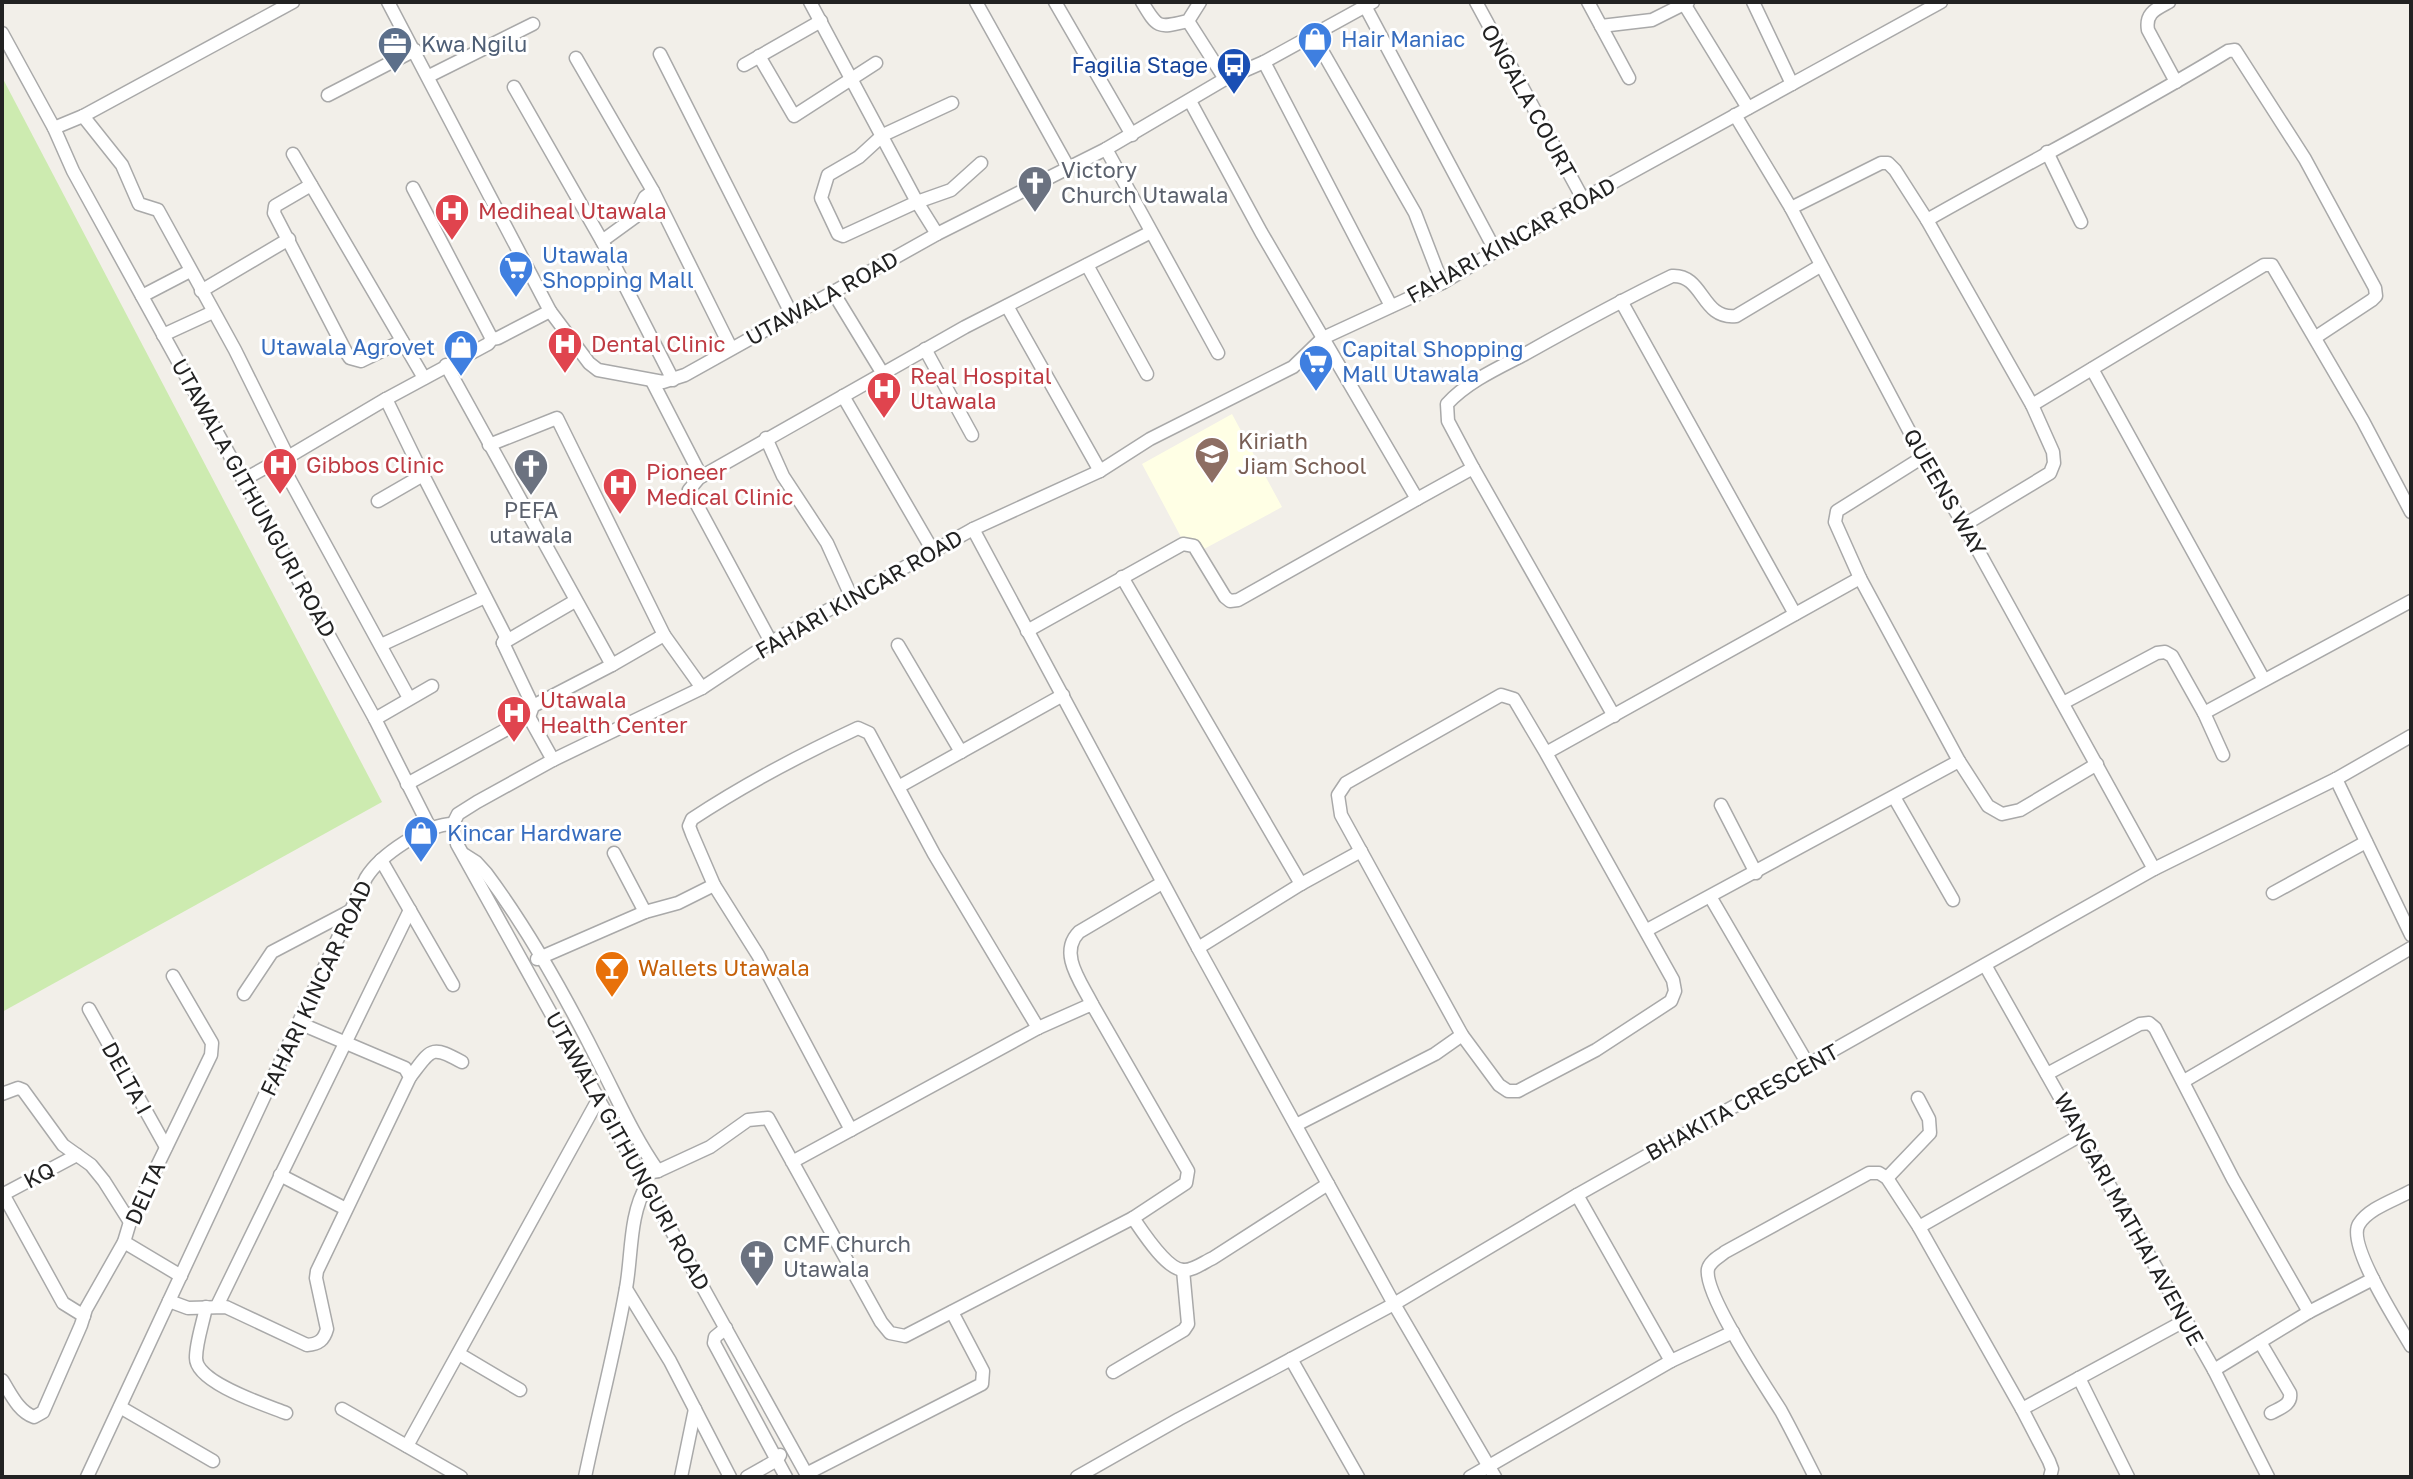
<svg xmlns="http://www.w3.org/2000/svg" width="2413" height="1479" font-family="'Golos Text',sans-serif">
  <rect width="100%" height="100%" fill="#f2efe9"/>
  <!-- education -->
  <path fill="#ffffe5" d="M1232,414L1282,507L1204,549L1196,541L1182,539L1142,464Z"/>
  <!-- grass -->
  <path fill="#cdebb0" d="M2,77L382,802L2,1012Z"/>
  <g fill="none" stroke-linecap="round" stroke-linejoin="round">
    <!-- minor casing -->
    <g stroke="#a9a9a9" stroke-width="15">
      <g id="minor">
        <path d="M388,2L550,311"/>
        <path d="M810,2L917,202L937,234"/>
        <path d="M976,2L1068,167"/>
        <path d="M1055,2L1132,135"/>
        <path d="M1142,2C1158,29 1158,28 1188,21L1200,2"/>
        <path d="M1476,2L1583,199"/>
        <path d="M1588,2L1629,78"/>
        <path d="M1683,2L1748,108"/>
        <path d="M1753,2L1792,84"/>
        <path d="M2169,2C2156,9 2145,13 2148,30L2176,82"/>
        <path d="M1365,6L1495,250"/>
        <path d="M1188,21L1225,79"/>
        <path d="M1601,26L1652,20L1688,2"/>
        <path d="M2,33L54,128L73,171L375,719L430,828"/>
        <path d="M1313,35L1415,213L1442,283"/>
        <path d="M660,54L793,317"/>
        <path d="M759,56L794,116L876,63"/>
        <path d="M576,58L653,191L731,348"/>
        <path d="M1264,62L1391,306"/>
        <path d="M744,65L821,21"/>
        <path d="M429,76L533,24"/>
        <path d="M514,87L602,241L673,380"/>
        <path d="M328,95L415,50"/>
        <path d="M1190,101L1261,232L1417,499L1473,468L1614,716"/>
        <path d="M952,103L883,135L859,157L828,175L821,198L838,234L843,236L917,202L951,190L981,163"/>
        <path d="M1735,115L1791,208L1923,457L1964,525L2154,869"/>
        <path d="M83,116L122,165L139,204L158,210L235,350L288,457"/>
        <path d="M54,128L83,116L293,2"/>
        <path d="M1106,149L1218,353"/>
        <path d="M2047,152L2081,222"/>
        <path d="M293,154L424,378"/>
        <path d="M311,185L275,206L274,213L346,352L350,358L361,361L402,341"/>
        <path d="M413,188L492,339"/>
        <path d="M1791,208L1881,163H1888L1895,170L1927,220L2032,405L2053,452L2054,463L2050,473L1964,525"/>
        <path d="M1927,220C2027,163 2130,111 2228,51L2235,50L2305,159L2375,288L2376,296L2372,300L2316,337"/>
        <path d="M602,241L635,217L645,197L653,191"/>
        <path d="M1087,265L1147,374"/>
        <path d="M201,291L289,239"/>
        <path d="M833,292L883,374"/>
        <path d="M142,296L190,271"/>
        <path d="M1621,301L1795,614"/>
        <path d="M1007,306L1100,471"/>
        <path d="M163,335L213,312"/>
        <path d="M925,349L972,435"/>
        <path d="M446,365L612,665"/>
        <path d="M2092,369L2264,680"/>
        <path d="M652,381L701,476"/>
        <path d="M843,396L933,551"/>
        <path d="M386,399L423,475"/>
        <path d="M2032,405L2264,265H2272L2363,421L2411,512"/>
        <path d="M766,438L783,476L827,543L851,596"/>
        <path d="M489,445L557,418L664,635L702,688"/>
        <path d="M279,460L409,698"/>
        <path d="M1473,468L1448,421L1447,404C1467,382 1498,368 1525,354C1573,327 1622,300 1672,276C1704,274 1701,320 1736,316L1820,266"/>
        <path d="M243,480L279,460L288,457L386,399L488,344L492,339L498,338L550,311L589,363L598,370L663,382L685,375L937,234L1106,149L1225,79L1264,62L1373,2"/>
        <path d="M378,501L423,475L506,637L503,643L533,706"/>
        <path d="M973,529L1198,948L1301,884L1361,851"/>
        <path d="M1122,577L1301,884"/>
        <path d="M1027,631L1183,544L1194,546L1225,597L1230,601L1238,600L1417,499"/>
        <path d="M771,642L689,490L699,478L965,327L1151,232"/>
        <path d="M503,643L575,601"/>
        <path d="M381,645L485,597"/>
        <path d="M898,645L961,752"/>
        <path d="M2063,703L2157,653L2165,652L2172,656L2204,713L2223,755"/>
        <path d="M2204,713L2411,601"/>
        <path d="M529,717L553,760"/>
        <path d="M375,719L432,686"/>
        <path d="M1546,753L1514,699L1501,695L1346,783L1338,795L1341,815L1462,1035L1499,1085L1508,1091H1518L1596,1050L1671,1001L1675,991L1673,980L1546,753L1860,578"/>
        <path d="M1959,761L1988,806L2002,814L2020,810L2097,764"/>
        <path d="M2336,779L2411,935"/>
        <path d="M407,784L529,717L533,706L612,665L664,635"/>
        <path d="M900,786L1063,695"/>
        <path d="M1894,797L1953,900"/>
        <path d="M1721,805L1756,873"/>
        <path d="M453,824L458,814L477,802L553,760L702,688L771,642L973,529L1100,471L1150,439L1293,367L1323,338L1442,283L1583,199L1941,2"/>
        <path d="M453,824L457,844L808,1477"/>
        <path d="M614,853L645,912L678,903L714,885L692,834L689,826L692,819C745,784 800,755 858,728L869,733L934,854L1038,1028"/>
        <path d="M465,855L476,862L486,873C530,932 566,997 599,1063C618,1100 634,1137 658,1171"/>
        <path d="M381,860L453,985"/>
        <path d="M714,885L758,955L851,1130"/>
        <path d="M2273,893L2366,842"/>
        <path d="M1711,898L1809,1066"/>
        <path d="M1647,930L1959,761L1860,578L1835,522L1837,511L1923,457"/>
        <path d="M1198,948L1394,1304L1495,1477"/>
        <path d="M537,959L645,912"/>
        <path d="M1985,965L2214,1370L2268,1477"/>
        <path d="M244,994L272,952L352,910"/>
        <path d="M1092,1004C1081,982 1058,953 1079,932L1162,883"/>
        <path d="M89,1009L166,1147"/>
        <path d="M2047,1074L2140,1024L2149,1023L2155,1028L2233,1179L2309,1312"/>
        <path d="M410,1077C431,1050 430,1044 462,1062"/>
        <path d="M2184,1081L2411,948"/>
        <path d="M2,1094L18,1088L23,1090L63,1145L91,1165L104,1181L130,1222"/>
        <path d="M1296,1125L1435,1054L1462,1035"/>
        <path d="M641,1174L658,1171L710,1147L748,1120L768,1118L881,1322L890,1333L905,1336L1133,1218L1186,1183L1188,1171L1092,1004L1038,1028L792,1162"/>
        <path d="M280,1175L346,1209"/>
        <path d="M1887,1178L1930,1133L1929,1119L1918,1098"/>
        <path d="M2411,1191C2395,1200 2369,1208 2359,1224C2346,1244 2399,1325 2411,1346"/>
        <path d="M3,1194L63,1303L84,1316"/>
        <path d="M2,1195L77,1155"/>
        <path d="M1577,1195L1671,1361"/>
        <path d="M1133,1218C1142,1231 1166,1269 1183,1270C1193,1271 1204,1262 1213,1258L1328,1184"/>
        <path d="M1919,1227L2081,1135"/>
        <path d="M124,1242L181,1276"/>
        <path d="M626,1289L670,1361L730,1477"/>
        <path d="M169,1301L188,1308L226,1307L307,1345C319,1344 324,1340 327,1329L316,1278L317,1271L410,1077L405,1068L299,1023"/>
        <path d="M217,1306L410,910"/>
        <path d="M206,1307C203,1323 196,1342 196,1358C196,1383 266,1405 286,1413"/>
        <path d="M726,1328L715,1337L714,1343L786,1477"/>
        <path d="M2260,1342L2290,1393C2292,1405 2280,1408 2271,1413"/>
        <path d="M459,1354L520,1390"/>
        <path d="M1291,1359L1358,1477"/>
        <path d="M2214,1370L2309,1312L2373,1279"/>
        <path d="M1113,1372L1184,1330L1188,1324L1183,1270"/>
        <path d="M2079,1378L2128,1477"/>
        <path d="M2,1380C11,1394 18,1411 34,1417L43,1412L81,1325L86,1309L124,1242L130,1222L211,1055L212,1043L173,976"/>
        <path d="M120,1407L213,1461"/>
        <path d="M342,1409L461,1477"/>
        <path d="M407,1446L599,1098"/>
        <path d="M806,1474L982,1384L983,1371L952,1312"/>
        <path d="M87,1477L366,878C380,855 426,824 453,824"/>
        <path d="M585,1477C598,1414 615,1351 626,1288C632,1256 629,1214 647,1185"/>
        <path d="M681,1477L695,1409"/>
        <path d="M747,1477L777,1460L780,1455"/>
        <path d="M1077,1477L1179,1419L1394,1304L1577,1195L2154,869L2336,779L2411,736"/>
        <path d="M1470,1477L1671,1361L1733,1332"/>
        <path d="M1815,1477C1804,1455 1793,1433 1781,1411C1766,1387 1703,1293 1708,1269C1710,1261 1719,1257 1725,1252L1869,1173H1879L1887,1178L1919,1227L2022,1409"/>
        <path d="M2050,1477L2052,1469L2049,1461L2022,1409L2186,1320"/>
      </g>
    </g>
    <!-- minor -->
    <use href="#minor" stroke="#fff" stroke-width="12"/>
  </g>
  <!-- icons -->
  <defs>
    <g id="shop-pin" transform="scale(1.8)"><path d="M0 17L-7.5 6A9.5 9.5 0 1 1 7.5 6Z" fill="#3f7fe0" stroke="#fff"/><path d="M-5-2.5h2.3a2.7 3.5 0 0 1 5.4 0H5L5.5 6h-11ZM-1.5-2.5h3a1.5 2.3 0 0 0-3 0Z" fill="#fff"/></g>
    <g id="office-pin" transform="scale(1.8)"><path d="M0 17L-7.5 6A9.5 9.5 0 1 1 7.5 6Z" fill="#5c6f8a" stroke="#fff"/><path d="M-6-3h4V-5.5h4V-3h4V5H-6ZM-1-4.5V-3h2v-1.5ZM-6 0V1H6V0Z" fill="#fff"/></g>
    <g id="bus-pin" transform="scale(1.8)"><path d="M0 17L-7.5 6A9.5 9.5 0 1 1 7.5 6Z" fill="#1a4fb4" stroke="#fff"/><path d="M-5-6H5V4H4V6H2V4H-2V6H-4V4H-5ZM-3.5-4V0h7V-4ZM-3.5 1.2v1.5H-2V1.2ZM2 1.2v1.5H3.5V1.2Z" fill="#fff"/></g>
    <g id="church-pin" transform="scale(1.8)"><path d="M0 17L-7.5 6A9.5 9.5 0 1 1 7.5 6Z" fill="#6b7280" stroke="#fff"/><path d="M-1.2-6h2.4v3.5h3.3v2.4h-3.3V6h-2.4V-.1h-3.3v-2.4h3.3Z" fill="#fff"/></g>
    <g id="hospital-pin" transform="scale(1.8)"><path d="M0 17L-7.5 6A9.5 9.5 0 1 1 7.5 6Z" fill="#e0444e" stroke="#fff"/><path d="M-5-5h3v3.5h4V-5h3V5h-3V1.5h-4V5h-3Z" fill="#fff"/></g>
    <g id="supermarket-pin" transform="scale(1.8)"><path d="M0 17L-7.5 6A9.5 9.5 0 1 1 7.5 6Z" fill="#3f7fe0" stroke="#fff"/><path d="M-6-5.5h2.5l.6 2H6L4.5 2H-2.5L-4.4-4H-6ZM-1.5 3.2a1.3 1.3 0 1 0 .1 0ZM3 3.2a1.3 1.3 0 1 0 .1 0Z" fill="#fff"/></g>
    <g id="school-pin" transform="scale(1.8)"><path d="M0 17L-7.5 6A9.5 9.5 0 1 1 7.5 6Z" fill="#8d6e63" stroke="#fff"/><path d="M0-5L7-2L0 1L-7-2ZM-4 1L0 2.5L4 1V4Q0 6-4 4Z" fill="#fff"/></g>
    <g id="bar-pin" transform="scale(1.8)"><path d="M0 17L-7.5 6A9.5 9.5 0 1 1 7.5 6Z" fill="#e8710a" stroke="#fff"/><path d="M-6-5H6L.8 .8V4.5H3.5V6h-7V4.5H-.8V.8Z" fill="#fff"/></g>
  </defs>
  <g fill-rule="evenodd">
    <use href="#shop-pin" x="1315" y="39"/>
    <use href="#office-pin" x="395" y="44"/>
    <use href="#bus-pin" x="1234" y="65"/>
    <use href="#church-pin" x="1035" y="183"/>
    <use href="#hospital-pin" x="452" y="211"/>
    <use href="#supermarket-pin" x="516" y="268"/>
    <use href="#hospital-pin" x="565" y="344"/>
    <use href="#shop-pin" x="461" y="347"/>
    <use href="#supermarket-pin" x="1316" y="362"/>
    <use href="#hospital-pin" x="884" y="389"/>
    <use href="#school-pin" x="1212" y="454"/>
    <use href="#hospital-pin" x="280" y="465"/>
    <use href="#church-pin" x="531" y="466"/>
    <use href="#hospital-pin" x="620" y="485"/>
    <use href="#hospital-pin" x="514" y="713"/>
    <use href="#shop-pin" x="421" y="833"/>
    <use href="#bar-pin" x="612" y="968"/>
    <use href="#church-pin" x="757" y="1257"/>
  </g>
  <g text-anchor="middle" stroke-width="6" stroke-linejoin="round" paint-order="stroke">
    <!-- shop labels -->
    <g font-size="22" fill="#366cbe" stroke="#fff" text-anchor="start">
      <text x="1341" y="47">Hair Maniac</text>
      <text x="542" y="263">Utawala<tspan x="542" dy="25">Shopping Mall</tspan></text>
      <text x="435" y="355" text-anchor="end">Utawala Agrovet</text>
      <text x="1342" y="357">Capital Shopping<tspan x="1342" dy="25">Mall Utawala</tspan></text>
      <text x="447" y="841">Kincar Hardware</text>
    </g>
    <!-- service labels -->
    <g font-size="22" fill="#4e5e75" stroke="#fff" text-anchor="start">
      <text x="421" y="52">Kwa Ngilu</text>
    </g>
    <!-- transit labels -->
    <g font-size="22" fill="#164399" stroke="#fff" text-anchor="end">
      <text x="1208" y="73">Fagilia Stage</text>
    </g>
    <!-- street labels -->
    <g font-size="22" fill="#222" stroke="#fff">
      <text transform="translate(1529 101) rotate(61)" y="8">ONGALA COURT</text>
      <text transform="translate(1511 240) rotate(-29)" y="8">FAHARI KINCAR ROAD</text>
      <text transform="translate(822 298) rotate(-29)" y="8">UTAWALA ROAD</text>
      <text transform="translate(1945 492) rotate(60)" y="8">QUEENS WAY</text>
      <text transform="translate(254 498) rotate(61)" y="8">UTAWALA GITHUNGURI ROAD</text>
      <text transform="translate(859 594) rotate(-30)" y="8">FAHARI KINCAR ROAD</text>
      <text transform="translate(316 988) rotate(-65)" y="8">FAHARI KINCAR ROAD</text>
      <text transform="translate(127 1078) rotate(61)" y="8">DELTA I</text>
      <text transform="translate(1742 1102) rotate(-29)" y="8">BHAKITA CRESCENT</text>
      <text transform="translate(628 1151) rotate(61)" y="8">UTAWALA GITHUNGURI ROAD</text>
      <text transform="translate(39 1175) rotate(-28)" y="8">KQ</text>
      <text transform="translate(145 1193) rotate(-66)" y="8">DELTA</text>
      <text transform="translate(2129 1219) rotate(61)" y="8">WANGARI MATHAI AVENUE</text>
    </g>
    <!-- worship labels -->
    <g font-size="22" fill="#5b616d" stroke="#fff" text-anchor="start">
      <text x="1061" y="178">Victory<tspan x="1061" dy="25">Church Utawala</tspan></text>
      <text x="531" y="518" text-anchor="middle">PEFA<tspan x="531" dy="25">utawala</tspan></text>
      <text x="783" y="1252">CMF Church<tspan x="783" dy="25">Utawala</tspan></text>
    </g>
    <!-- health labels -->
    <g font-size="22" fill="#be3a42" stroke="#fff" text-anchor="start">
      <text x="478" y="219">Mediheal Utawala</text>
      <text x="591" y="352">Dental Clinic</text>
      <text x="910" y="384">Real Hospital<tspan x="910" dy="25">Utawala</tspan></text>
      <text x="306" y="473">Gibbos Clinic</text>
      <text x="646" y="480">Pioneer<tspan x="646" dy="25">Medical Clinic</tspan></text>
      <text x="540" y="708">Utawala<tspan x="540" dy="25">Health Center</tspan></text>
    </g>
    <!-- education labels -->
    <g font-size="22" fill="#785e54" stroke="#fff" text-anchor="start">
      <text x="1238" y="449">Kiriath<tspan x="1238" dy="25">Jiam School</tspan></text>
    </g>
    <!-- food labels -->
    <g font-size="22" fill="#c56008" stroke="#fff" text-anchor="start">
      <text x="638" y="976">Wallets Utawala</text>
    </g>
  </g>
  <!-- border -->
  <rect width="2413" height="1479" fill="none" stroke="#222222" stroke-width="8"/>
</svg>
